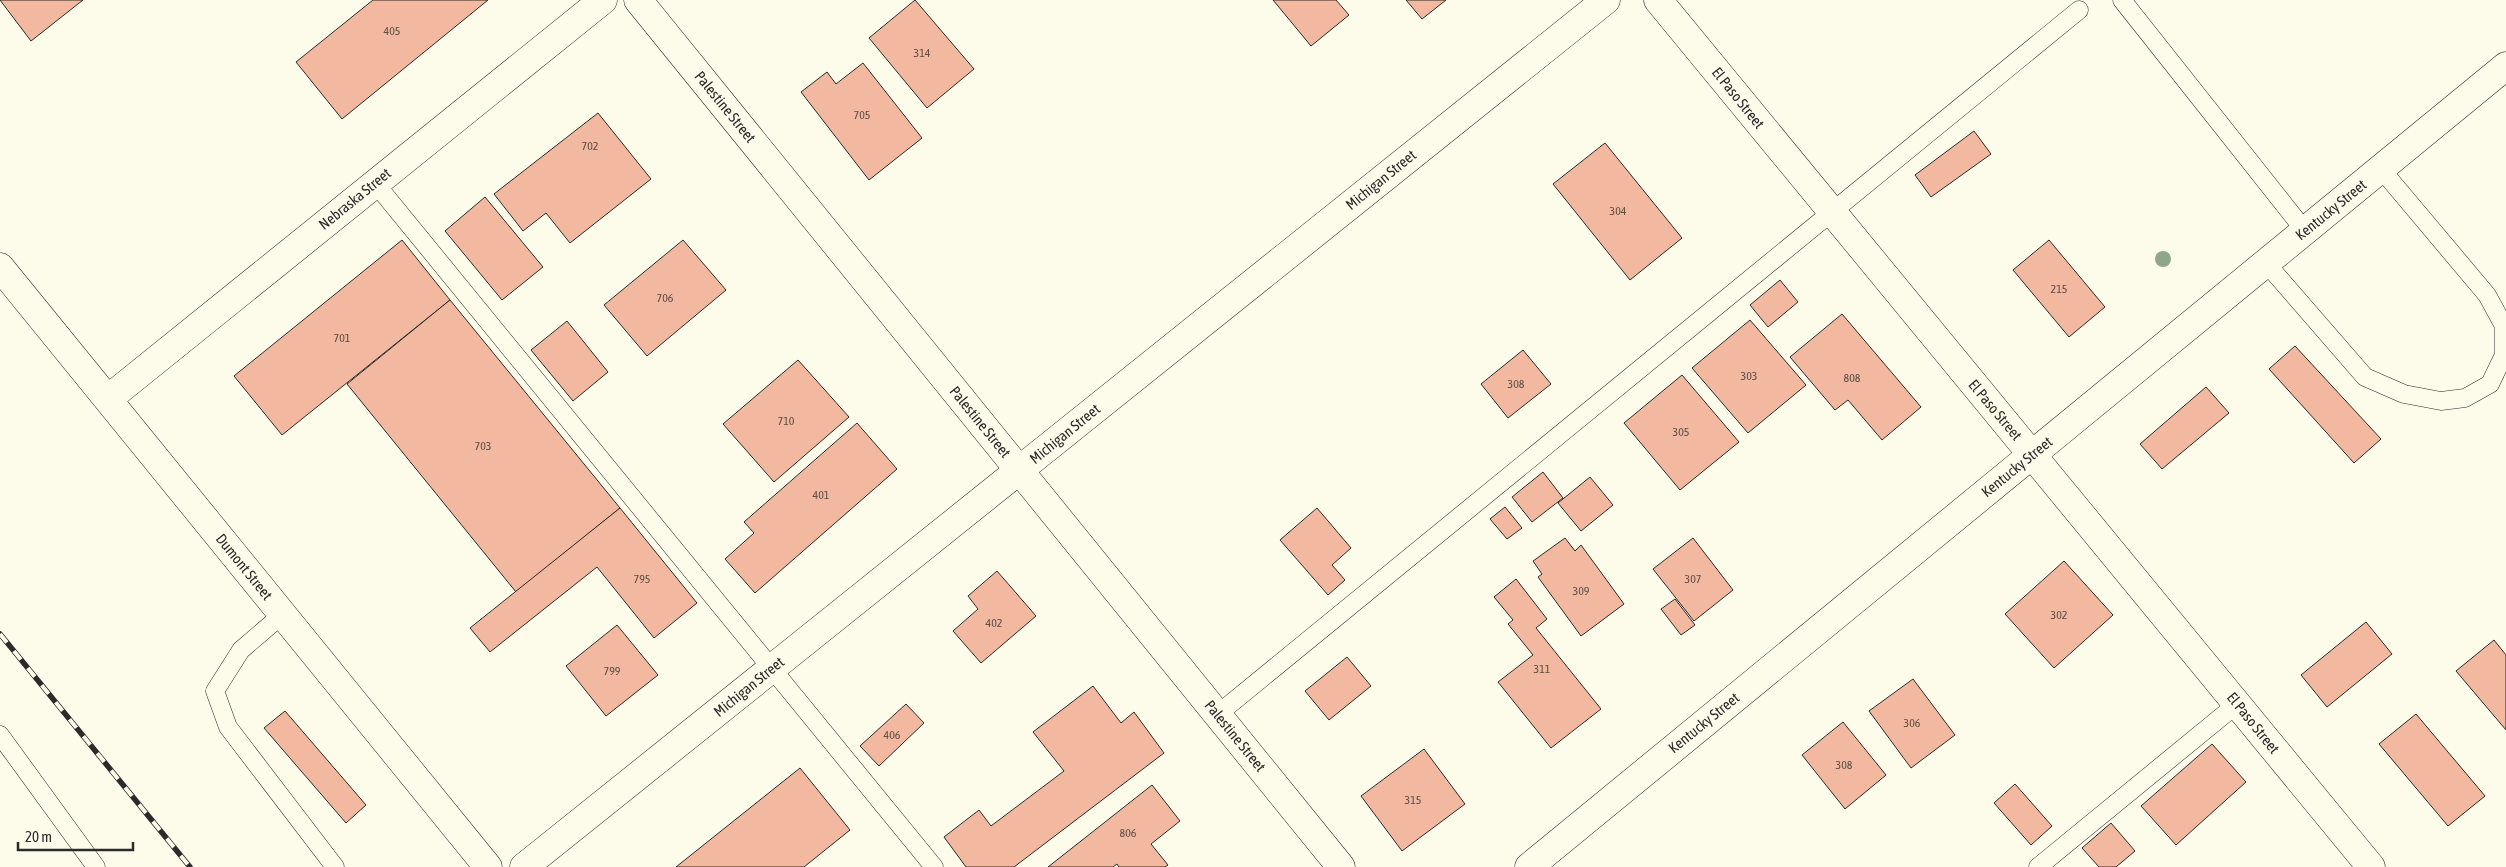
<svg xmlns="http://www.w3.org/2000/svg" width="2506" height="867" font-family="'Asap Condensed',sans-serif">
  <rect width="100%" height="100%" fill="#fdfbea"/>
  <!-- building -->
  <g fill="#f2b8a0" stroke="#2b2b2b">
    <path d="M0,0H83L31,41Z"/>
    <path d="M373,0H488L342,119L296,62Z"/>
    <path d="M915,0L974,69L927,108L869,38Z"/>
    <path d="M1273,0H1336L1349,15L1311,46Z"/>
    <path d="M1406,0H1446L1422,19Z"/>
    <path d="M863,63L922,138L869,180L801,92L827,72L836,84Z"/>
    <path d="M598,113L651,179L570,243L546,213L523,231L494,194Z"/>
    <path d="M1974,131L1991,154L1931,197L1915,175Z"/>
    <path d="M1605,143L1682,238L1630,280L1553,184Z"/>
    <path d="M485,197L543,267L502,300L445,231Z"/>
    <path d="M402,240L450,300L282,435L234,376Z"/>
    <path d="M683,240L726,290L647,356L604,305Z"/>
    <path d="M2049,240L2105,307L2069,337L2013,270Z"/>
    <path d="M1780,280L1798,302L1768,327L1750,305Z"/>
    <path d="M450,300L620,508L516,592L347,384Z"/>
    <path d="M1842,314L1921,407L1882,440L1848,400L1835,410L1790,357Z"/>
    <path d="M1750,320L1806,385L1748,433L1692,368Z"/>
    <path d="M567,321L608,372L573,401L531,350Z"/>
    <path d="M2295,346L2381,439L2354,463L2269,369Z"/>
    <path d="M1523,350L1551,384L1508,418L1481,384Z"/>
    <path d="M798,360L849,417L774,482L723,424Z"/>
    <path d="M1682,375L1739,442L1680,490L1624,423Z"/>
    <path d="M2206,387L2229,413L2162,469L2140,444Z"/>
    <path d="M857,423L897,469L755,593L725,559L754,533L744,522Z"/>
    <path d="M1543,472L1563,498L1532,522L1512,497Z"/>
    <path d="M1590,477L1613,505L1581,531L1558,503Z"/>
    <path d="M1505,507L1522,528L1507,539L1490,519Z"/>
    <path d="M620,508L697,603L654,638L597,567L490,652L470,628Z"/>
    <path d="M1317,508L1351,548L1332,565L1345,580L1328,595L1280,540Z"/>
    <path d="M1565,538L1575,551L1581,545L1624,604L1581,636L1538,577L1542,574L1533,561Z"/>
    <path d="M1693,538L1733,590L1694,621L1653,569Z"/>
    <path d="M2064,561L2113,615L2054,668L2005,614Z"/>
    <path d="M997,571L1036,616L981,663L953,631L978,609L968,596Z"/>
    <path d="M1516,579L1547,619L1536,628L1601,709L1551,748L1498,682L1533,655L1508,624L1513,620L1494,597Z"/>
    <path d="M1675,599L1695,625L1681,635L1661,609Z"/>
    <path d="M2366,622L2392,654L2327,707L2301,675Z"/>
    <path d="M617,625L658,675L606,716L566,666Z"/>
    <path d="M2494,640L2506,655V730L2456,671Z"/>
    <path d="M1347,657L1371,686L1329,720L1305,691Z"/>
    <path d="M1913,679L1955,735L1911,768L1869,711Z"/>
    <path d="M1093,686L1121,723L1134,712L1164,753L1014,867H966L944,837L979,810L991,826L1064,771L1033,732Z"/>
    <path d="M906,704L924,723L879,766L860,746Z"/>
    <path d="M285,711L366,805L346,823L264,728Z"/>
    <path d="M2416,714L2485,796L2448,826L2379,744Z"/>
    <path d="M1843,722L1886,775L1845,809L1802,755Z"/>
    <path d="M2212,744L2246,782L2176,845L2141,806Z"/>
    <path d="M1424,749L1465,804L1402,851L1361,796Z"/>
    <path d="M800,768L850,830L804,867H676Z"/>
    <path d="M2015,784L2052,826L2031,845L1994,803Z"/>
    <path d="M1152,785L1180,821L1151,844L1168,865L1165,867H1119L1117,864L1113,867H1048Z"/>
    <path d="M2111,823L2135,851L2116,867H2099L2082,848Z"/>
  </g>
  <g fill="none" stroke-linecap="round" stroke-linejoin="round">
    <!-- lane casing -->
    <g stroke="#2b2b2b" stroke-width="19">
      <g id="lane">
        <path d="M2122,0L2305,231"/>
        <path d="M375,183L934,867"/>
        <path d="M2266,263L2365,377L2404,394L2441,401L2465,398L2490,384L2504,355V326L2487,295L2381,169"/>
        <path d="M283,614L241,650L215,691L228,727L335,867"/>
        <path d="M1218,714L2079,10"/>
        <path d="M0,735L96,867"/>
        <path d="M2038,867L2237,704"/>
      </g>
    </g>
    <!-- street casing -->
    <g stroke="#2b2b2b" stroke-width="29">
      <g id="street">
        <path d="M638,0L1341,867"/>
        <path d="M1658,0L2371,867"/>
        <path d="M0,267L488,867"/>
        <path d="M108,399L603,0"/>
        <path d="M524,867L1606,0"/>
        <path d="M1529,867L2506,66"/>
      </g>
    </g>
    <!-- lane -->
    <use href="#lane" stroke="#fdfbea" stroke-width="18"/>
    <!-- street -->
    <use href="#street" stroke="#fdfbea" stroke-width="28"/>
    <!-- rail casing -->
    <g stroke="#2b2b2b" stroke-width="5.5">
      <path id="rail" d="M0,634L190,867"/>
    </g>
    <!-- rail -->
    <use href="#rail" stroke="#fdfbea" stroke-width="4" stroke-dasharray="11" stroke-linecap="butt"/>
  </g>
  <!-- trees -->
  <circle fill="#8ea78a" cx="2163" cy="259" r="8"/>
  <g text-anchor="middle" stroke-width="4" stroke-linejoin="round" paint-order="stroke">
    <!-- number labels -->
    <g font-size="12" fill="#5d4e48">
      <text x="392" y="35">405</text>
      <text x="922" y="57">314</text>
      <text x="862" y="119">705</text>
      <text x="590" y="150">702</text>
      <text x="1618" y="215">304</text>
      <text x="2059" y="293">215</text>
      <text x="665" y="302">706</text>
      <text x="342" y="342">701</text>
      <text x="1749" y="380">303</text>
      <text x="1852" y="382">808</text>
      <text x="1516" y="388">308</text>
      <text x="786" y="425">710</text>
      <text x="1681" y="436">305</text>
      <text x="483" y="450">703</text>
      <text x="821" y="499">401</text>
      <text x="642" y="583">795</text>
      <text x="1693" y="583">307</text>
      <text x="1581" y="595">309</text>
      <text x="2059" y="619">302</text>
      <text x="994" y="627">402</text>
      <text x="1542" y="673">311</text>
      <text x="612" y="675">799</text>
      <text x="1912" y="727">306</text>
      <text x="892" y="739">406</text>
      <text x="1844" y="769">308</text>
      <text x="1413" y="804">315</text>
      <text x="1128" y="837">806</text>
    </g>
    <!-- street labels -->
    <g font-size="15" fill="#2b2b2b" stroke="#fdfbea">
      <text transform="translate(1738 98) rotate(51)" y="5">El Paso Street</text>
      <text transform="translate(725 107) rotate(51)" y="5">Palestine Street</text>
      <text transform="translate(1381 180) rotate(-39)" y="5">Michigan Street</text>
      <text transform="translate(355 199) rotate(-39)" y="5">Nebraska Street</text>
      <text transform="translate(2331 210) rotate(-39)" y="5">Kentucky Street</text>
      <text transform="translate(1995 410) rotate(50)" y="5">El Paso Street</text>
      <text transform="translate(980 422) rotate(51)" y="5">Palestine Street</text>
      <text transform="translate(1065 434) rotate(-39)" y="5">Michigan Street</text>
      <text transform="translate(2017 467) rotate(-39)" y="5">Kentucky Street</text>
      <text transform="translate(244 567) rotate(51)" y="5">Dumont Street</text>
      <text transform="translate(749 687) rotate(-39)" y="5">Michigan Street</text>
      <text transform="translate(1704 723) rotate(-39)" y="5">Kentucky Street</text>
      <text transform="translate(2253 723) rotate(51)" y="5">El Paso Street</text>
      <text transform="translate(1235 736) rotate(51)" y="5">Palestine Street</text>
    </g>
  </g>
  <!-- scale -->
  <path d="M18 842v8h115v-8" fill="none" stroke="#2b2b2b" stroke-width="2.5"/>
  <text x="25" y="842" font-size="15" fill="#2b2b2b" stroke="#fdfbea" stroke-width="4" paint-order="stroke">20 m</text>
</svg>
